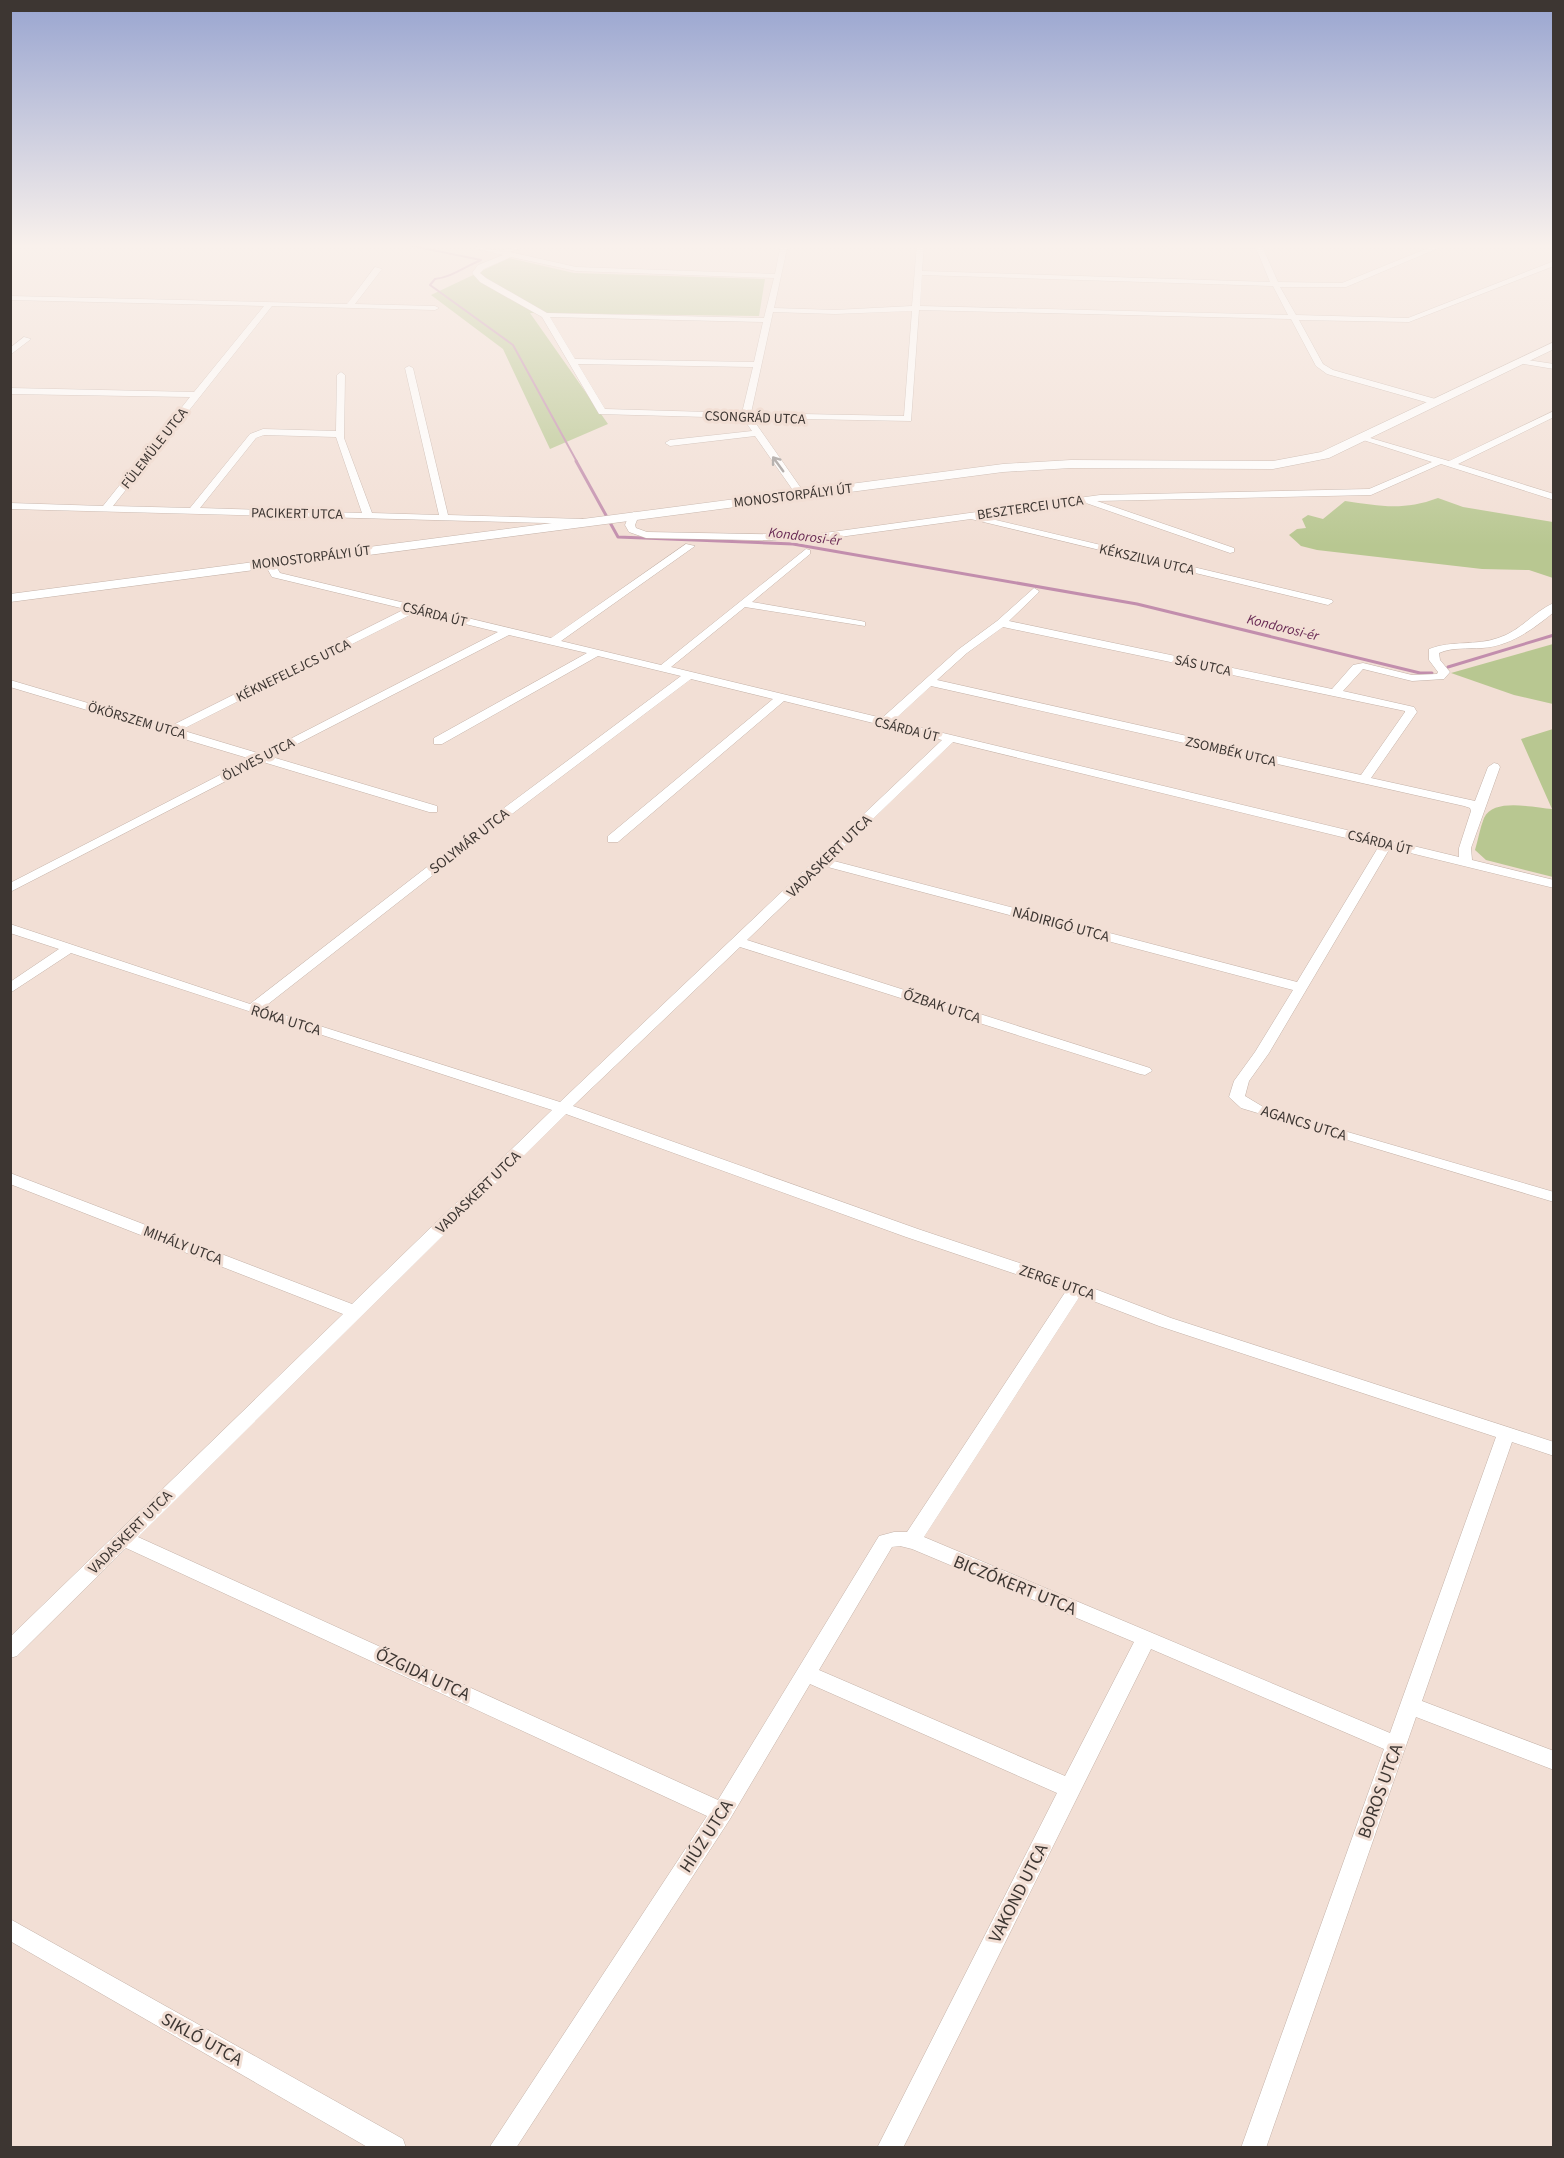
<svg xmlns="http://www.w3.org/2000/svg" width="1564" height="2158" font-family="'Source Sans 3',sans-serif">
  <rect width="100%" height="100%" fill="#f2dfd5"/>
  <!-- green -->
  <g fill="#b8c791">
    <path d="M509,258L574,273L765,279L759,316L530,313L608,424L550,449L503,349L431,295Z"/>
    <path d="M1438,498L1463,507L1553,522V578L1529,570L1482,569L1317,550L1301,546L1289,535L1297,529L1306,528L1302,519L1308,515L1323,519L1345,501C1380,506 1403,511 1438,498Z"/>
    <path d="M1553,644V704L1514,695L1451,673Z"/>
    <path d="M1553,729H1554L1553,877L1486,860L1475,850C1478,840 1480,828 1484,818C1494,797 1534,808 1552,809L1521,739Z"/>
  </g>
  <g fill="none" stroke-linecap="round" stroke-linejoin="round">
    <!-- stream-far1 -->
    <path stroke="#c28ead" stroke-width="2" d="M403,244L481,260C464,267 452,277 435,279L430,285L513,345L577,462"/>
    <!-- stream -->
    <g stroke="#c28ead" stroke-width="3">
      <path d="M576,461L618,537L793,544L1137,604L1420,673H1432"/>
      <path d="M1448,667L1554,635"/>
    </g>
    <!-- minor casing -->
    <g stroke="#c4b2a8" stroke-width="1">
      <g id="minor">
        <path d="M458,244C473,244 489,252 503,250C513,249 521,244 531,244L510,252L576,267L775,274L781,244H788L774,308L835,310L912,306L917,244H924L922,271L1270,282L1256,248L1156,246L1152,244H1261L1278,282L1342,283L1438,244H1448L1346,287H1280L1296,315L1408,318L1554,261V266L1409,322L1299,320L1323,364L1333,370L1439,400V404L1436,405L1327,374L1316,366L1291,319L919,310L911,421L752,418L805,494L800,497L797,496L755,436L670,446L665,443L670,440L752,431L743,418L599,414L542,317L480,282L472,273L478,265L503,255ZM511,257L576,271L774,278L764,318L547,313L486,278L480,273L484,269ZM922,275L1273,286L1288,315L920,306ZM912,311L904,416L751,413L773,312L835,314ZM550,317L763,322L754,362L575,359ZM578,364L753,367L742,413L605,409Z"/>
        <path d="M375,267L382,269L355,304L435,306L439,308L435,310L272,306L113,506L190,508L250,434L263,429L336,431L337,375L341,372L345,375L344,438L372,513L439,515L405,368L409,366L413,368L448,515L583,519L588,522L586,524L10,509V503L103,506L190,397L10,394V388L194,392L264,306L10,300V296L347,304ZM264,435L336,437L362,513L200,508L256,438Z"/>
        <path d="M24,337L31,339L10,355V348Z"/>
        <path d="M1521,359L1554,364V369L1518,363L1517,361Z"/>
        <path d="M1554,411V417L1458,464L1554,494V500L1441,464L1371,495L1097,501L1234,548V552L1230,553L1086,503L983,517L1332,600L1333,602L1328,605L971,519L810,541L646,538L629,532L625,525L629,515L634,512L639,515L635,525L636,528L647,532L810,535L1100,495L1369,489L1432,462L1360,439V435L1449,461Z"/>
        <path d="M686,544L695,546L561,641L661,665L806,549L810,550V554L752,602L861,621L865,622V626L745,607L671,667L882,718L959,649L997,621L1034,588L1039,591L1038,593L1009,621L1332,689L1353,665L1363,663L1412,675L1437,674L1438,672L1429,660V649C1452,640 1476,646 1498,638C1521,631 1534,611 1554,603V612C1532,630 1510,646 1482,648C1467,649 1453,647 1439,653L1440,660L1450,672L1444,679L1412,681L1363,669L1343,691L1414,707L1417,712L1371,778L1475,801L1488,767L1494,763L1498,764L1500,767L1471,848L1472,860L1554,880V888L1390,848L1269,1053L1249,1081L1245,1096L1265,1108L1554,1192V1202L1241,1108L1229,1097L1234,1081L1255,1052L1293,990L824,866L747,940L1150,1068L1152,1071L1145,1075L1140,1074L740,947L573,1106L918,1229L1082,1284L1171,1318L1554,1442V1456L1512,1442L1422,1701L1554,1751V1770L1416,1717L1266,2148H1241L1384,1749L1151,1649L903,2148H877L1057,1793L810,1684L730,1819L516,2148H489L707,1816L126,1548L17,1656L10,1658V1637L343,1314L10,1184V1173L352,1304L552,1110L71,953L10,993V982L59,949L10,933V924L250,1004L480,826L681,676L598,656L442,744H434V738L587,653L509,635L272,757L437,806V812H429L263,762L10,892V883L251,759L10,687V680L169,727L405,609L272,577L264,563L265,561H273L280,573L551,638ZM416,612L498,632L261,754L181,730ZM1003,627L1405,711V712L1361,775L937,680L967,653ZM691,679L773,699L608,836V842H618L784,701L942,740L560,1102L263,1008L488,832ZM931,686L1464,806L1470,808L1471,811L1459,848V857L893,721ZM953,742L1379,846L1297,982L830,860ZM566,1114L906,1237L1066,1291L907,1532H894L879,1536L718,1800L138,1537ZM1080,1296L1159,1326L1496,1437L1390,1733L924,1537ZM900,1546L912,1549L1134,1642L1065,1776L819,1670L892,1547Z"/>
        <path d="M10,1919L403,2139L406,2148H369L10,1941Z"/>
      </g>
    </g>
    <!-- tertiary casing -->
    <g stroke="#c4b2a8" stroke-width="1">
      <path id="tertiary" d="M1554,342V349L1329,458L1273,469L1071,468L1003,472L10,602V594L1003,464L1071,460L1273,461L1321,452Z"/>
    </g>
    <!-- minor -->
    <use href="#minor" fill="#fff" fill-rule="evenodd"/>
    <!-- tertiary -->
    <use href="#tertiary" fill="#fff" fill-rule="evenodd"/>
  </g>
  <!-- one-way arrows -->
  <defs><path id="oneway-shaft" d="M-6 0H5M1.5-3L5.5 0L1.5 3" fill="none" stroke-width="1.6" stroke-linecap="round" stroke-linejoin="round" transform="scale(1.5)"/></defs>
  <use stroke="#9e9a98" href="#oneway-shaft" transform="translate(778 464) rotate(-126)"/>
  <!-- sky -->
  <linearGradient id="sky" x2="0" y2="1"><stop stop-color="#99a5d0"/><stop offset="0.45" stop-color="#f9f1ec"/><stop offset="1" stop-color="#f9f1ec" stop-opacity="0"/></linearGradient>
  <rect width="1564" height="546" fill="url(#sky)"/>
  <g text-anchor="middle" stroke-width="6" stroke-linejoin="round" paint-order="stroke">
    <!-- far-street labels -->
    <g font-size="14" fill="#3d3632" stroke="#f2dfd5">
      <text transform="translate(755 417) rotate(2)" y="5">CSONGRÁD UTCA</text>
      <text transform="translate(154 448) rotate(-52)" y="5">FÜLEMÜLE UTCA</text>
      <text transform="translate(793 495) rotate(-7)" y="5">MONOSTORPÁLYI ÚT</text>
      <text transform="translate(1030 507) rotate(-8)" y="5">BESZTERCEI UTCA</text>
      <text transform="translate(297 513) rotate(1)" y="5">PACIKERT UTCA</text>
      <text transform="translate(311 557) rotate(-7)" y="5">MONOSTORPÁLYI ÚT</text>
      <text transform="translate(1147 559) rotate(13)" y="5">KÉKSZILVA UTCA</text>
      <text transform="translate(435 614) rotate(14)" y="5">CSÁRDA ÚT</text>
      <text transform="translate(1203 665) rotate(12)" y="5">SÁS UTCA</text>
      <text transform="translate(293 670) rotate(-26)" y="5">KÉKNEFELEJCS UTCA</text>
      <text transform="translate(137 720) rotate(16)" y="5">ÖKÖRSZEM UTCA</text>
      <text transform="translate(907 729) rotate(14)" y="5">CSÁRDA ÚT</text>
      <text transform="translate(1231 751) rotate(13)" y="5">ZSOMBÉK UTCA</text>
      <text transform="translate(258 759) rotate(-27)" y="5">ÖLYVES UTCA</text>
      <text transform="translate(1380 842) rotate(14)" y="5">CSÁRDA ÚT</text>
    </g>
    <!-- far-water labels -->
    <g font-size="14" font-style="italic" fill="#692a54" stroke="#f2dfd5">
      <text transform="translate(805 536) rotate(7)" y="5">Kondorosi-ér</text>
      <text transform="translate(1283 627) rotate(14)" y="5">Kondorosi-ér</text>
    </g>
    <!-- street labels -->
    <g font-size="15" fill="#3d3632" stroke="#f2dfd5">
      <text transform="translate(469 841) rotate(-38)" y="5">SOLYMÁR UTCA</text>
      <text transform="translate(829 856) rotate(-44)" y="5">VADASKERT UTCA</text>
      <text transform="translate(1061 924) rotate(15)" y="5">NÁDIRIGÓ UTCA</text>
      <text transform="translate(942 1006) rotate(18)" y="5">ŐZBAK UTCA</text>
      <text transform="translate(286 1020) rotate(17)" y="5">RÓKA UTCA</text>
      <text transform="translate(1304 1123) rotate(17)" y="5">AGANCS UTCA</text>
      <text transform="translate(478 1192) rotate(-44)" y="5">VADASKERT UTCA</text>
      <text transform="translate(183 1245) rotate(21)" y="5">MIHÁLY UTCA</text>
      <text transform="translate(1057 1282) rotate(19)" y="5">ZERGE UTCA</text>
      <text transform="translate(130 1532) rotate(-45)" y="5">VADASKERT UTCA</text>
    </g>
    <!-- near-street labels -->
    <g font-size="18" fill="#3d3632" stroke="#f2dfd5">
      <text transform="translate(1015 1585) rotate(22)" y="6">BICZÓKERT UTCA</text>
      <text transform="translate(423 1674) rotate(25)" y="6">ŐZGIDA UTCA</text>
      <text transform="translate(1380 1791) rotate(-70)" y="6">BOROS UTCA</text>
      <text transform="translate(706 1836) rotate(-57)" y="6">HIÚZ UTCA</text>
      <text transform="translate(1018 1893) rotate(-63)" y="6">VAKOND UTCA</text>
      <text transform="translate(202 2039) rotate(29)" y="6">SIKLÓ UTCA</text>
    </g>
  </g>
  <!-- border -->
  <rect width="1564" height="2158" fill="none" stroke="#3d3632" stroke-width="24"/>
</svg>
